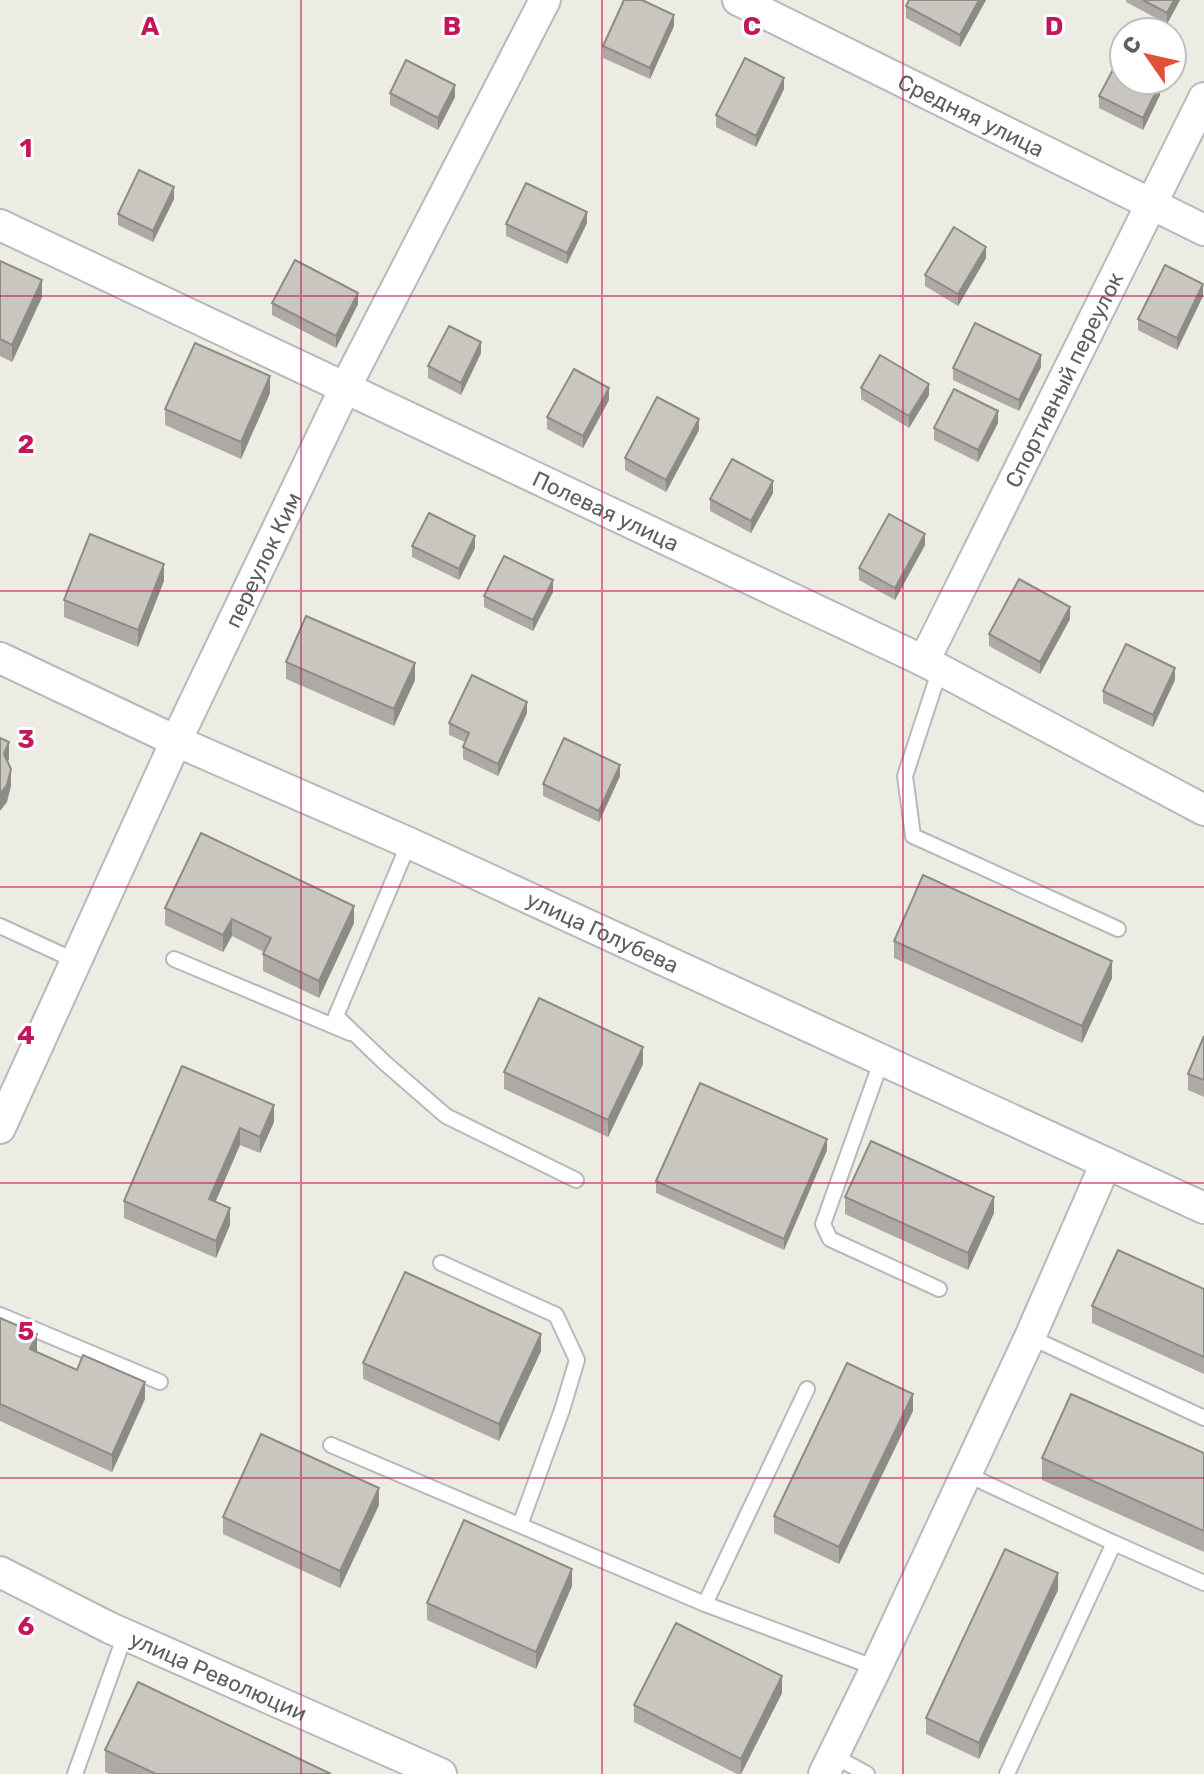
<svg xmlns="http://www.w3.org/2000/svg" width="1204" height="1774" font-family="Rubik,sans-serif">
  <rect width="100%" height="100%" fill="#edece3"/>
  <g fill="none" stroke-linecap="round" stroke-linejoin="round">
    <!-- service casing -->
    <g stroke="#b6b8bd" stroke-width="18">
      <g id="service">
        <path d="M940,669L905,776L913,836L1118,929"/>
        <path d="M409,843L336,1016L385,1063L446,1116L576,1180"/>
        <path d="M0,926L76,961"/>
        <path d="M174,959L350,1033"/>
        <path d="M881,1062L823,1224L830,1239L939,1289"/>
        <path d="M441,1263L556,1315L577,1360L562,1410L520,1525"/>
        <path d="M0,1315L160,1382"/>
        <path d="M1030,1337L1204,1418"/>
        <path d="M331,1445L705,1604L876,1668"/>
        <path d="M966,1474L1114,1543L1007,1774"/>
        <path d="M1114,1543L1204,1583"/>
        <path d="M705,1604L807,1389"/>
        <path d="M832,1755L867,1774"/>
        <path d="M75,1774L125,1635"/>
      </g>
    </g>
    <!-- minor casing -->
    <g stroke="#b6b8bd" stroke-width="34">
      <g id="minor">
        <path id="s1" d="M738,0L1204,230"/>
        <path id="s2" d="M0,225L924,661L1204,810"/>
        <path id="s3" d="M0,658L176,741L409,843L1204,1208"/>
        <path id="s4" d="M924,661L1204,98"/>
        <path id="s5" d="M0,1128L176,741L346,386L545,0"/>
        <path id="s6" d="M0,1572L110,1628L441,1774"/>
        <path d="M824,1774L876,1668L1030,1337L1106,1163"/>
      </g>
    </g>
    <!-- service -->
    <use href="#service" stroke="#fff" stroke-width="14"/>
    <!-- minor -->
    <use href="#minor" stroke="#fff" stroke-width="30"/>
  </g>
  <!-- wall -->
  <g fill="#adaaa5">
    <path d="M909,0H986L960,47L906,18V6Z"/>
    <path d="M1126,0H1180L1167,24L1126,2Z"/>
    <path d="M674,26L650,79L603,58V46Z"/>
    <path d="M784,89L756,147L716,127V115Z"/>
    <path d="M390,93L455,97L438,130L390,105Z"/>
    <path d="M1160,95L1143,130L1099,108V96Z"/>
    <path d="M174,199L153,242L118,225V214Z"/>
    <path d="M587,223L567,264L506,236V224Z"/>
    <path d="M986,258L958,306L925,286V275Z"/>
    <path d="M0,261L42,297L12,362L0,356Z"/>
    <path d="M1203,296L1177,350L1138,330V319Z"/>
    <path d="M272,303L358,304L336,348L272,315Z"/>
    <path d="M481,353L461,395L428,378V366Z"/>
    <path d="M1041,367L1019,411L953,380V368Z"/>
    <path d="M861,388L929,395L909,428L861,399Z"/>
    <path d="M270,393L241,459L165,425V409Z"/>
    <path d="M609,400L583,448L547,429V417Z"/>
    <path d="M998,423L978,462L934,440V428Z"/>
    <path d="M699,430L666,492L625,470V458Z"/>
    <path d="M773,493L751,533L710,511V499Z"/>
    <path d="M925,545L895,600L859,580V568Z"/>
    <path d="M412,546L475,548L459,580L412,557Z"/>
    <path d="M164,581L138,647L64,617V600Z"/>
    <path d="M553,592L533,631L484,607V596Z"/>
    <path d="M1070,619L1040,674L989,646V634Z"/>
    <path d="M286,662L415,680L394,726L286,679Z"/>
    <path d="M1175,680L1153,727L1103,703V691Z"/>
    <path d="M527,713L498,776L463,759V747L465,742L449,735V723Z"/>
    <path d="M620,776L599,822L543,796V784Z"/>
    <path d="M165,908L354,923L319,998L263,971V954L264,952L232,936L223,952L165,925Z"/>
    <path d="M894,941L1112,978L1082,1043L894,958Z"/>
    <path d="M1204,1036V1097L1188,1090V1074Z"/>
    <path d="M643,1064L608,1137L504,1089V1072Z"/>
    <path d="M182,1066L274,1122L260,1153L240,1145L216,1201L230,1225L216,1258L124,1218V1201Z"/>
    <path d="M827,1150L784,1250L656,1193V1181Z"/>
    <path d="M845,1197L994,1213L968,1270L845,1214Z"/>
    <path d="M1204,1289V1374L1092,1323V1306Z"/>
    <path d="M0,1318L36,1352L145,1399L112,1472L0,1421Z"/>
    <path d="M541,1351L499,1441L363,1379V1363Z"/>
    <path d="M913,1411L839,1564L774,1533V1516Z"/>
    <path d="M1204,1453V1552L1042,1480V1458Z"/>
    <path d="M379,1505L340,1588L223,1534V1517Z"/>
    <path d="M572,1586L536,1669L427,1620V1603Z"/>
    <path d="M1058,1590L979,1759L926,1734V1718Z"/>
    <path d="M782,1693L741,1774H737L634,1722V1705Z"/>
    <path d="M105,1750L331,1774H110L105,1772Z"/>
  </g>
  <!-- shaded-wall -->
  <g fill="#8d8b86">
    <path d="M979,0H986L960,47V35Z"/>
    <path d="M1174,0H1180L1167,24V13Z"/>
    <path d="M674,15V26L650,79V68Z"/>
    <path d="M784,78V89L756,147V136Z"/>
    <path d="M1160,84V95L1143,130V118Z"/>
    <path d="M455,85V97L438,130V118Z"/>
    <path d="M174,187V199L153,242V231Z"/>
    <path d="M587,212V223L567,264V253Z"/>
    <path d="M986,247V258L958,306V294Z"/>
    <path d="M42,280V297L12,362V345Z"/>
    <path d="M1203,284V296L1177,350V338Z"/>
    <path d="M358,293V304L336,348V336Z"/>
    <path d="M481,342V353L461,395V383Z"/>
    <path d="M1041,355V367L1019,411V400Z"/>
    <path d="M270,376V393L241,459V442Z"/>
    <path d="M929,384V395L909,428V416Z"/>
    <path d="M609,388V400L583,448V436Z"/>
    <path d="M998,411V423L978,462V450Z"/>
    <path d="M699,419V430L666,492V480Z"/>
    <path d="M773,481V493L751,533V521Z"/>
    <path d="M925,534V545L895,600V588Z"/>
    <path d="M475,536V548L459,580V569Z"/>
    <path d="M164,564V581L138,647V630Z"/>
    <path d="M553,580V592L533,631V620Z"/>
    <path d="M1070,607V619L1040,674V662Z"/>
    <path d="M415,663V680L394,726V709Z"/>
    <path d="M1175,668V680L1153,727V715Z"/>
    <path d="M527,702V713L498,776V764Z"/>
    <path d="M9,742V759L4,771V754Z"/>
    <path d="M620,765V776L599,822V811Z"/>
    <path d="M11,769V786L7,802L0,811V794Z"/>
    <path d="M354,906V923L319,998V981Z"/>
    <path d="M232,919V936L223,952V935Z"/>
    <path d="M1112,961V978L1082,1043V1026Z"/>
    <path d="M643,1047V1064L608,1137V1120Z"/>
    <path d="M274,1105V1122L260,1153V1137Z"/>
    <path d="M240,1128V1145L209,1216V1199Z"/>
    <path d="M827,1139V1150L784,1250V1239Z"/>
    <path d="M994,1197V1213L968,1270V1253Z"/>
    <path d="M230,1208V1225L216,1258V1241Z"/>
    <path d="M37,1334V1351L30,1366V1349Z"/>
    <path d="M541,1334V1351L499,1441V1424Z"/>
    <path d="M145,1382V1399L112,1472V1455Z"/>
    <path d="M913,1394V1411L839,1564V1547Z"/>
    <path d="M379,1488V1505L340,1588V1571Z"/>
    <path d="M572,1569V1586L536,1669V1652Z"/>
    <path d="M1058,1573V1590L979,1759V1743Z"/>
    <path d="M782,1676V1693L741,1774V1759Z"/>
  </g>
  <!-- building -->
  <g fill="#c9c6c0" stroke="#8d8b86" stroke-width="2">
    <path d="M624,0H642L674,15L650,68L603,46Z"/>
    <path d="M909,0H979L960,35L906,6Z"/>
    <path d="M1143,0H1174L1167,13Z"/>
    <path d="M745,58L784,78L756,136L716,115Z"/>
    <path d="M406,60L455,85L438,118L390,93Z"/>
    <path d="M1117,62L1124,65V80H1153L1160,84L1143,118L1099,96Z"/>
    <path d="M139,170L174,187L153,231L118,214Z"/>
    <path d="M526,183L587,212L567,253L506,224Z"/>
    <path d="M954,227L986,247L958,294L925,275Z"/>
    <path d="M295,260L358,293L336,336L272,303Z"/>
    <path d="M0,261L42,280L12,345L0,339Z"/>
    <path d="M1165,265L1203,284L1177,338L1138,319Z"/>
    <path d="M975,323L1041,355L1019,400L953,368Z"/>
    <path d="M449,326L481,342L461,383L428,366Z"/>
    <path d="M195,343L270,376L241,442L165,409Z"/>
    <path d="M880,355L929,384L909,416L861,388Z"/>
    <path d="M574,369L609,388L583,436L547,417Z"/>
    <path d="M954,389L998,411L978,450L934,428Z"/>
    <path d="M657,397L699,419L666,480L625,458Z"/>
    <path d="M732,459L773,481L751,521L710,499Z"/>
    <path d="M429,513L475,536L459,569L412,546Z"/>
    <path d="M889,514L925,534L895,588L859,568Z"/>
    <path d="M90,534L164,564L138,630L64,600Z"/>
    <path d="M504,556L553,580L533,620L484,596Z"/>
    <path d="M1019,579L1070,607L1040,662L989,634Z"/>
    <path d="M306,616L415,663L394,709L286,662Z"/>
    <path d="M1126,644L1175,668L1153,715L1103,691Z"/>
    <path d="M472,675L527,702L498,764L463,747L469,733L449,723Z"/>
    <path d="M0,738L9,742L4,754L11,769L7,785L0,794Z"/>
    <path d="M564,738L620,765L599,811L543,784Z"/>
    <path d="M201,833L354,906L319,981L263,954L271,938L232,919L223,935L165,908Z"/>
    <path d="M923,875L1112,961L1082,1026L894,941Z"/>
    <path d="M539,998L643,1047L608,1120L504,1072Z"/>
    <path d="M1204,1036V1080L1188,1074Z"/>
    <path d="M182,1066L274,1105L260,1137L240,1128L209,1199L230,1208L216,1241L124,1201Z"/>
    <path d="M700,1083L827,1139L784,1239L656,1181Z"/>
    <path d="M871,1141L994,1197L968,1253L845,1197Z"/>
    <path d="M1118,1250L1204,1289V1357L1092,1306Z"/>
    <path d="M405,1272L541,1334L499,1424L363,1363Z"/>
    <path d="M0,1318L37,1334L30,1349L77,1370L83,1355L145,1382L112,1455L0,1404Z"/>
    <path d="M847,1363L913,1394L839,1547L774,1516Z"/>
    <path d="M1071,1394L1204,1453V1531L1042,1458Z"/>
    <path d="M261,1434L379,1488L340,1571L223,1517Z"/>
    <path d="M464,1520L572,1569L536,1652L427,1603Z"/>
    <path d="M1005,1549L1058,1573L979,1743L926,1718Z"/>
    <path d="M676,1623L782,1676L741,1759L634,1705Z"/>
    <path d="M138,1682L331,1774H156L105,1750Z"/>
  </g>
  <!-- grid -->
  <path fill="none" stroke="#c2185b" stroke-width="2" stroke-opacity="0.55" d="M301,0V1774M602,0V1774M903,0V1774M0,296H1204M0,591H1204M0,887H1204M0,1183H1204M0,1478H1204"/>
  <g text-anchor="middle" stroke-width="6" stroke-linejoin="round" paint-order="stroke">
    <!-- street labels -->
    <g font-size="22" fill="#5c5e63" stroke="#fff">
      <text dy="8" stroke="none"><textPath href="#s1" startOffset="260">Средняя улица</textPath></text>
      <text dy="8" stroke="none"><textPath href="#s4" startOffset="314">Спортивный переулок</textPath></text>
      <text dy="8" stroke="none"><textPath href="#s2" startOffset="670">Полевая улица</textPath></text>
      <text dy="8" stroke="none"><textPath href="#s5" startOffset="626">переулок Ким</textPath></text>
      <text dy="8" stroke="none"><textPath href="#s3" startOffset="662">улица Голубева</textPath></text>
      <text dy="8" stroke="none"><textPath href="#s6" startOffset="242">улица Революции</textPath></text>
    </g>
  </g>
  <g font-size="26" text-anchor="middle" font-weight="bold" fill="#c2185b" stroke="#fff" stroke-width="6" stroke-linejoin="round" paint-order="stroke">
    <text x="150" y="35">A</text>
    <text x="452" y="35">B</text>
    <text x="752" y="35">C</text>
    <text x="1054" y="35">D</text>
    <text x="26" y="157">1</text>
    <text x="26" y="453">2</text>
    <text x="26" y="748">3</text>
    <text x="26" y="1044">4</text>
    <text x="26" y="1340">5</text>
    <text x="26" y="1635">6</text>
  </g>
  <!-- north arrow -->
  <g transform="translate(1148 56) rotate(304)"><circle r="38" fill="#ffffff" stroke="#bebfc1" stroke-width="2"/>
  <path d="M0-6L14 30L0 20L-14 30Z" fill="#e15136"/>
  <text y="-12" font-size="22" font-weight="bold" text-anchor="middle" fill="#5c5e63">С</text>
  </g>
</svg>
